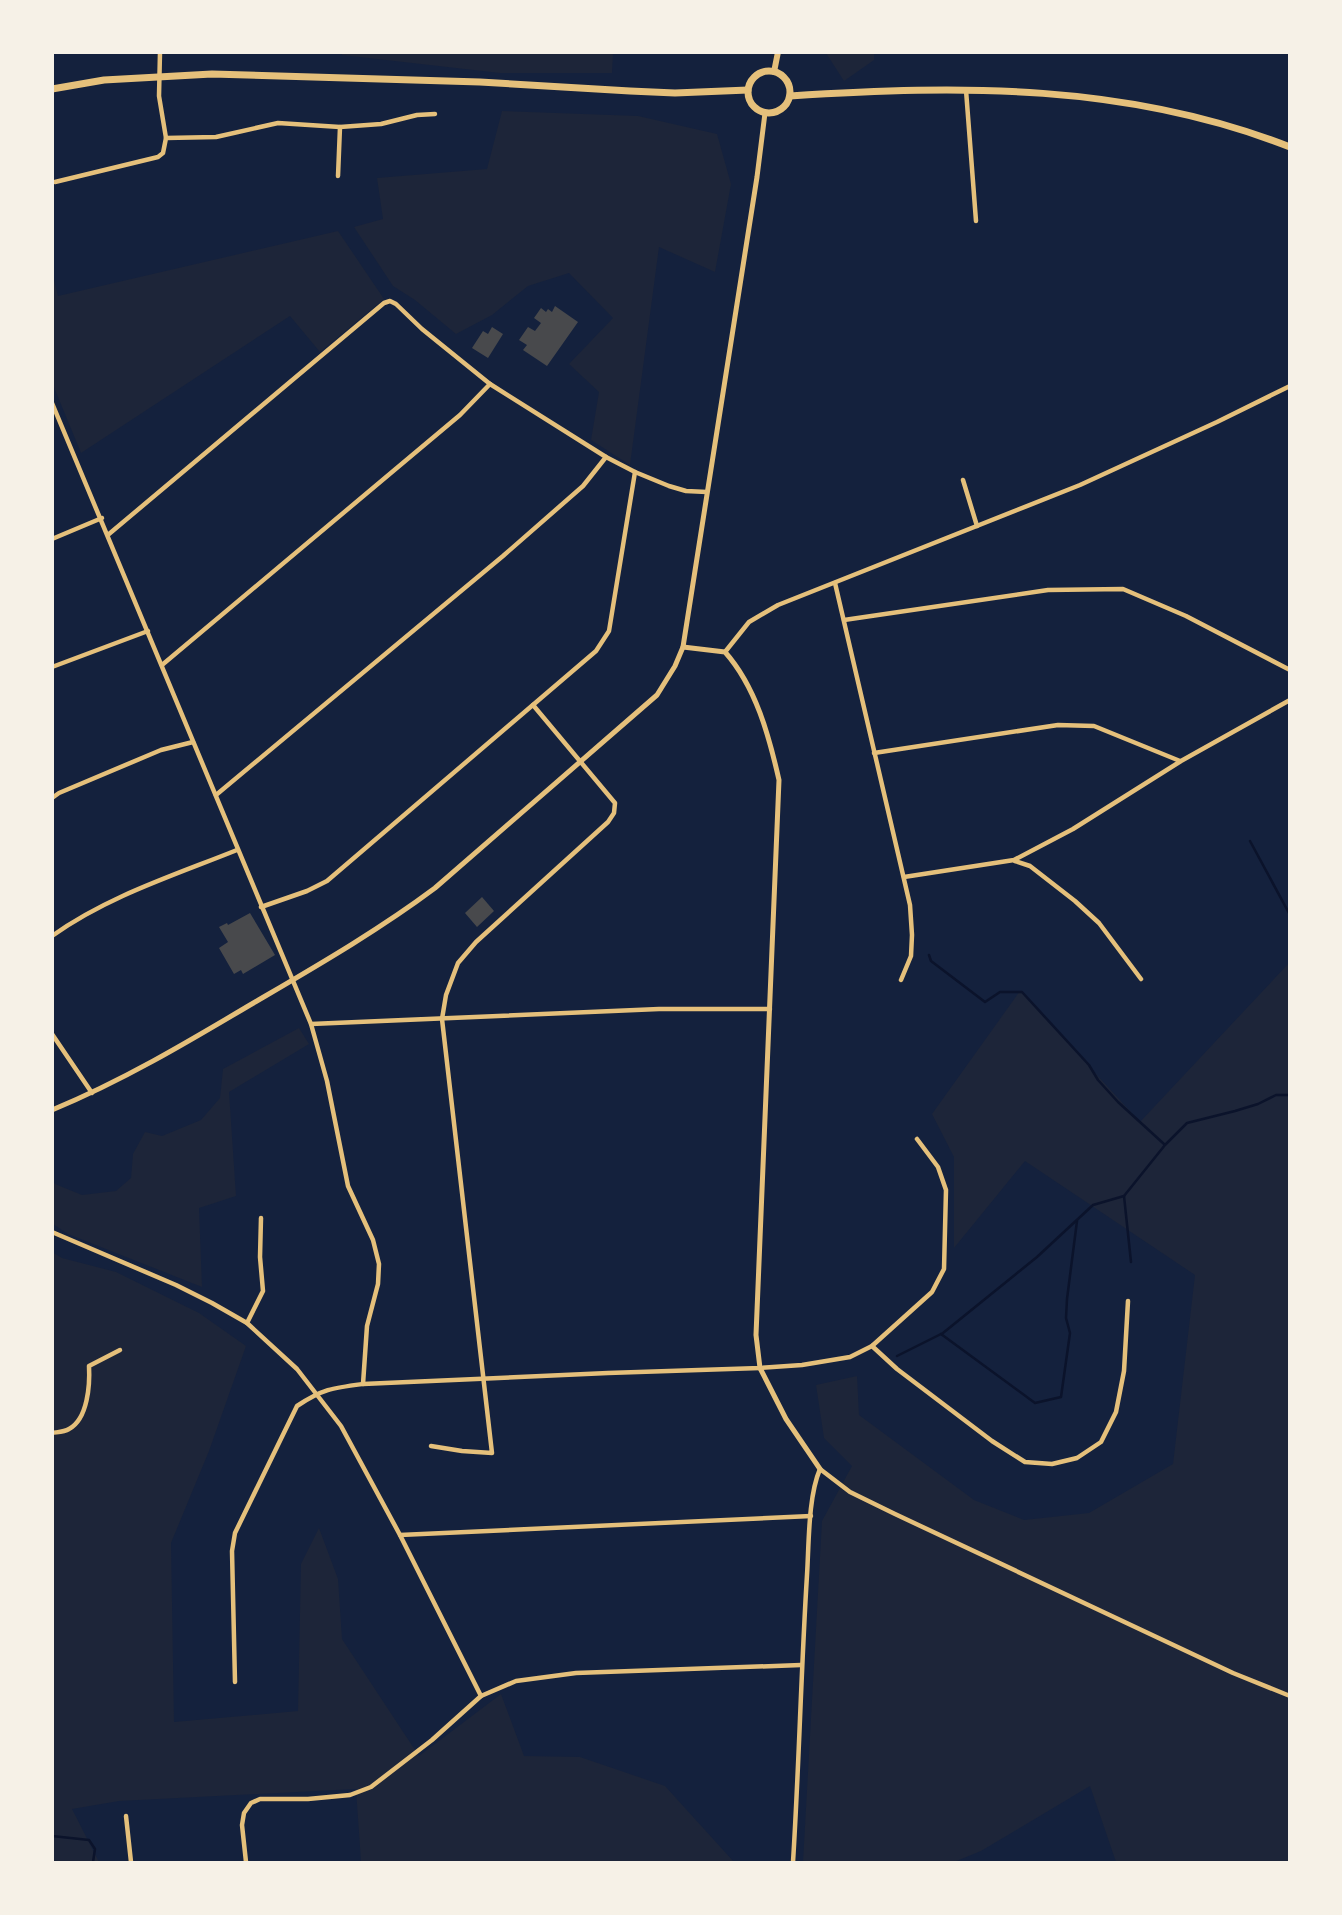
<svg xmlns="http://www.w3.org/2000/svg" width="1342" height="1915" font-family="'Work Sans',sans-serif">
  <rect width="100%" height="100%" fill="#14213d"/>
  <!-- green -->
  <g fill="#1d2539">
    <path d="M342,53V52L613,53L612,73H500L342,55Z"/>
    <path d="M826,53H874V60L844,81Z"/>
    <path d="M502,111L638,116L717,134L731,184L715,272L659,247L630,465L591,440L599,392L569,364L613,318L569,273L528,286L492,315L456,334L415,300L393,286L354,227L383,219L377,178L487,169Z"/>
    <path d="M338,231L384,299L320,352L290,316L81,453L53,385V276L58,296Z"/>
    <path d="M1289,963V1862H1116L1090,1786L981,1851L954,1862H803L822,1521L852,1466L824,1438L816,1385L857,1376L859,1415L974,1500L1024,1520L1089,1513L1173,1464L1195,1275L1025,1161L954,1248V1157L932,1114L1020,991L1140,1122Z"/>
    <path d="M299,1028L309,1044L229,1092L236,1196L199,1208L202,1287L68,1234L53,1224V1181L55,1184L82,1195L116,1191L131,1178L133,1154L145,1132L162,1136L201,1120L220,1098L223,1069Z"/>
    <path d="M52,1252L62,1258L116,1272L199,1313L246,1346L209,1451L171,1543L174,1722L298,1711L301,1564L319,1528L338,1579L342,1639L419,1756L501,1694L524,1756L580,1757L665,1786L734,1862H361L356,1789L119,1801L72,1809L99,1862H53Z"/>
  </g>
  <g fill="none" stroke-linecap="round" stroke-linejoin="round">
    <!-- stream -->
    <g stroke="#0b132b" stroke-width="2.5">
      <path d="M1250,841L1290,915"/>
      <path d="M929,955L931,961L985,1002L1000,992H1022L1089,1065L1098,1080L1118,1102L1164,1144"/>
      <path d="M1124,1196L1131,1262"/>
      <path d="M941,1334L1035,1403L1061,1397L1070,1333L1066,1318L1067,1299L1077,1221"/>
      <path d="M897,1356L943,1333L1037,1257L1093,1205L1124,1196L1165,1145L1187,1123L1235,1111L1258,1104L1276,1095H1290"/>
      <path d="M52,1836L89,1840L95,1849L93,1862"/>
    </g>
  </g>
  <!-- building -->
  <g fill="#48494c">
    <path d="M555,306L578,322L547,366L523,350L527,345L519,340L528,327L535,331L541,323L534,318L541,308L546,312L548,309L552,312Z"/>
    <path d="M492,327L503,334L488,358L472,348L483,331L488,334Z"/>
    <path d="M482,897L494,911L477,927L465,913Z"/>
    <path d="M250,913L275,955L243,974L241,970L234,974L219,948L228,942L219,927L227,923L228,925Z"/>
  </g>
  <g fill="none" stroke-linecap="round" stroke-linejoin="round">
    <!-- minor -->
    <g stroke="#e5c07b" stroke-width="4.5">
      <path d="M160,52L159,96L166,138"/>
      <path d="M966,90L976,221"/>
      <path d="M338,176L340,127"/>
      <path d="M55,182L158,157L163,153L166,138L216,137L278,123L340,127L381,124L417,115L435,114"/>
      <path d="M52,403L311,1024L327,1081L348,1186L373,1240L379,1264L378,1284L367,1326L363,1384"/>
      <path d="M963,480L977,526"/>
      <path d="M109,534L384,303L390,301L396,304L422,329L490,384L606,457L635,472L669,486L686,491L707,492"/>
      <path d="M52,539L102,518"/>
      <path d="M835,583L910,905L912,935L911,956L901,980"/>
      <path d="M844,620L1048,590L1123,589L1186,616L1290,670"/>
      <path d="M725,652L749,622L778,605L1080,485L1217,422L1290,386"/>
      <path d="M162,665L460,415L490,384"/>
      <path d="M52,667L148,631"/>
      <path d="M874,753L1058,725L1094,726L1180,761"/>
      <path d="M216,795L503,556L583,486L606,457"/>
      <path d="M52,798L59,793L161,750L193,742"/>
      <path d="M1015,861L1030,866L1075,901L1099,923L1141,979"/>
      <path d="M904,877L1014,860L1073,829L1181,761L1290,700"/>
      <path d="M261,907L307,891L327,881L596,651L609,631L635,472"/>
      <path d="M52,936C108,896 175,875 237,850"/>
      <path d="M311,1024L659,1009H770"/>
      <path d="M52,1034L92,1093"/>
      <path d="M52,1232L176,1285L212,1303L247,1323L297,1369L341,1426L400,1535L481,1696"/>
      <path d="M247,1323L263,1291L260,1257L261,1218"/>
      <path d="M872,1346L897,1369L992,1441L1025,1462L1052,1464L1077,1458L1101,1442L1116,1412L1124,1371L1128,1301"/>
      <path d="M52,1433C58,1432 64,1432 69,1429C88,1419 90,1384 89,1366L120,1350"/>
      <path d="M431,1446L462,1451L492,1453L442,1019L446,995L458,963L476,942L608,822L614,813L615,803L533,705"/>
      <path d="M400,1535L811,1516"/>
      <path d="M235,1682L232,1551L235,1533L297,1406C323,1389 332,1388 363,1384L608,1373L760,1368L802,1365L850,1357L872,1346L932,1292L944,1269L946,1190L938,1167L917,1139"/>
      <path d="M126,1816L131,1862"/>
      <path d="M246,1862L242,1825L244,1813L251,1803L260,1799H308L350,1795L371,1787L432,1740L481,1696L516,1681L576,1673L801,1665"/>
      <path d="M793,1862C799,1767 801,1671 807,1575C809,1544 808,1497 820,1469L850,1492L895,1514L1233,1673L1290,1696"/>
    </g>
    <!-- tertiary -->
    <g stroke="#e5c07b" stroke-width="5">
      <path d="M683,647L725,652C756,687 769,736 779,780L756,1335L760,1368L786,1419L820,1469"/>
      <path d="M52,1110C122,1081 186,1043 250,1005C313,968 376,932 435,888L657,695L675,666L683,647L757,177L765,113"/>
    </g>
    <!-- secondary -->
    <path stroke="#e5c07b" stroke-width="6" d="M774,72L778,52"/>
    <!-- primary -->
    <g stroke="#e5c07b" stroke-width="7">
      <circle cx="769" cy="92" r="21"/>
      <path d="M52,89L104,80L212,74L480,82L630,91L675,93L748,90"/>
      <path d="M790,96C961,85 1127,83 1290,147"/>
    </g>
  </g>
  <!-- border -->
  <rect width="1342" height="1915" fill="none" stroke="#f6f1e7" stroke-width="108"/>
</svg>
